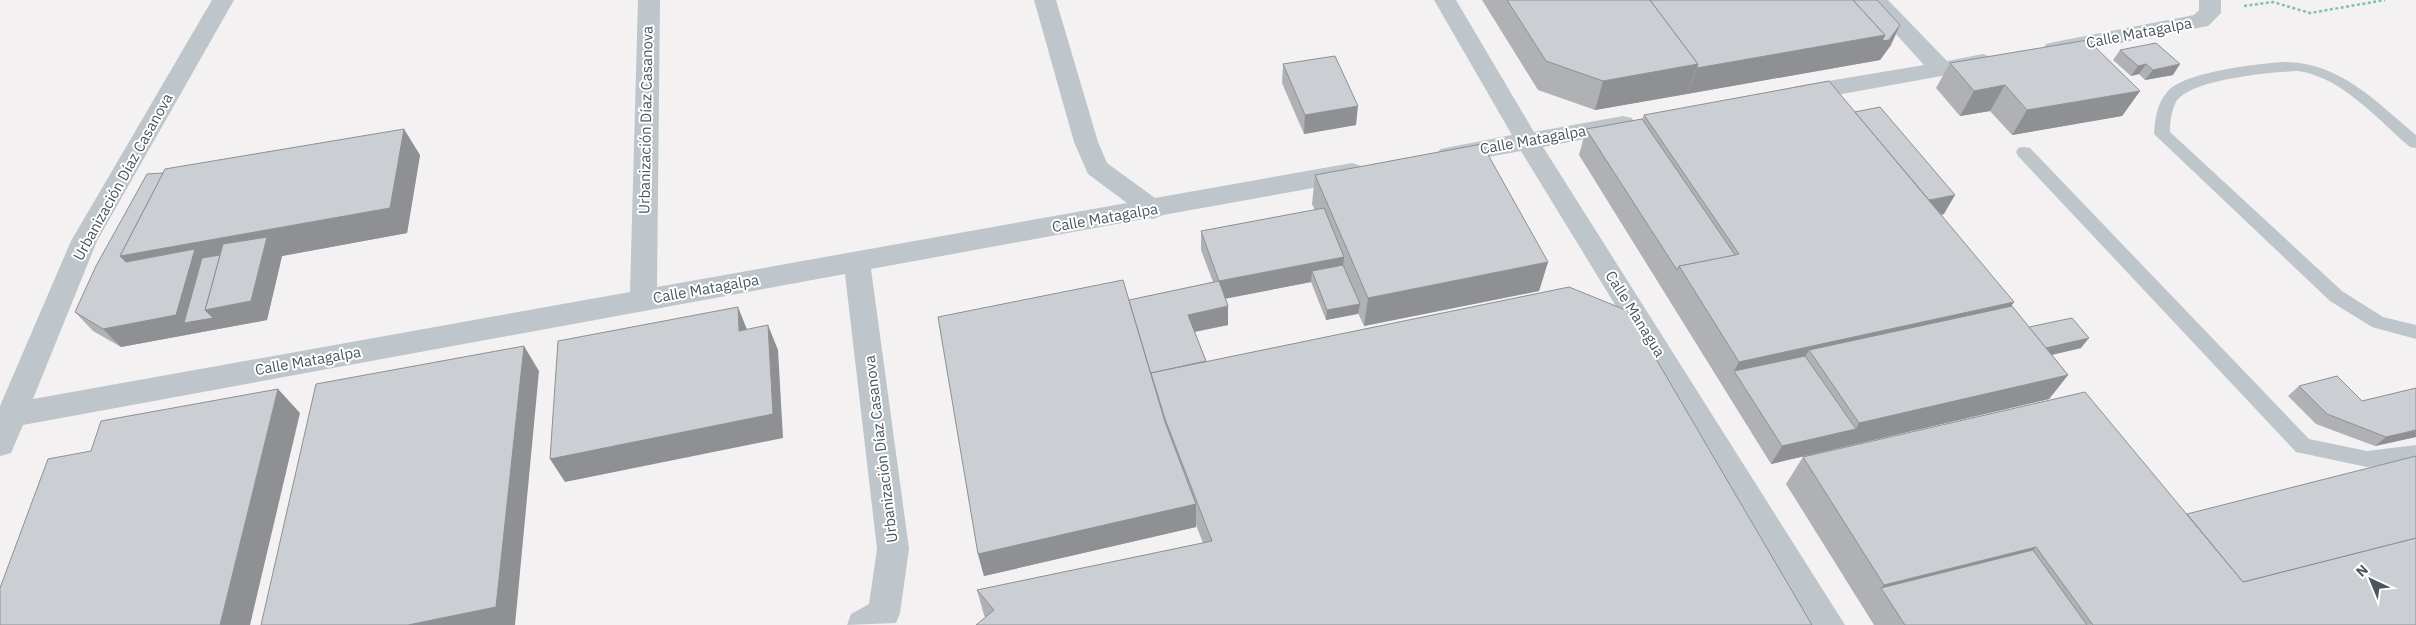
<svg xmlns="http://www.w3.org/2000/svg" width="2416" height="625" font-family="'IBM Plex Sans',sans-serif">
  <rect width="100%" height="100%" fill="#f3f1f1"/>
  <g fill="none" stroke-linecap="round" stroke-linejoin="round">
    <!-- path -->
    <path stroke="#81c59c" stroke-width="2.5" stroke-dasharray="3 2.5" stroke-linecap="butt" d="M2244,6L2273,2L2310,13L2385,0"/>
    <!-- service -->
    <g fill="#bec6cb" fill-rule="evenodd">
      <path d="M2282,62C2339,61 2375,101 2416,135V148L2410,147C2378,120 2342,77 2298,71C2273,72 2190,79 2176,102C2171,111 2170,123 2170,132L2342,291L2383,317L2416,325V339L2372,327L2330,301L2154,134C2155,118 2157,103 2168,91C2185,72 2256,64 2282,62Z"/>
      <path d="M2024,147L2030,148L2309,439L2367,451L2416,445V461L2367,467L2296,452L2018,156L2016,152L2018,148Z"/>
    </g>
    <!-- minor -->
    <g fill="#bec6cb" fill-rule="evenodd">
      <path d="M212,0H234L97,241L33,399L630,292L638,0H660L657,287L1127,203L1088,174L1074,142L1034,0H1056L1098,142L1107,163L1155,198L1352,163L1361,166L1365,172L1361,178L1352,181L1163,215L1153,219L1149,218L871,269L909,549L900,613L896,623L847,625L851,614L869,604L877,549L845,274L23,425L11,453L0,456V406L71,241Z"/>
      <path d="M1434,0H1456L1534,132L1623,116L1632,118L1635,124L1632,130L1543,147L1845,625H1811L1521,151L1449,164L1440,161L1437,155L1440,149L1512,135Z"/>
      <path d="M1865,0H1888L1947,61L1983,54L1991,57L1995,62L1991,67L1798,102L1790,100L1786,94L1790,88L1798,86L1924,65Z"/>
      <path d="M2199,0H2221V13L2208,26L2054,56L2046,54L2043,49L2046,44L2054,42L2194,15L2199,10Z"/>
    </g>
  </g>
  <!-- wall -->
  <g fill="#afb1b5">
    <path d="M1482,0H1877L1891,45L1880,60L1595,110L1538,90Z"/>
    <path d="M2120,50L2173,75L2145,80L2139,74L2131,76L2113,60Z"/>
    <path d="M1950,63L2140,91L2122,116L2012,135L1990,111L1960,116L1936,88Z"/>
    <path d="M1283,64L1356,125L1304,134L1282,83Z"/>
    <path d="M1855,112L1944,214L1941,215L2012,306L2029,327L2081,348L2052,355L2068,375L2049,399L1771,464L1579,155L1586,129L1642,119L1644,115Z"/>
    <path d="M420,155L407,233L282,256L267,320L121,347L93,331L75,312Z"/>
    <path d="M1315,175L1548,262L1539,291L1364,326L1358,313L1326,320L1311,282L1225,298L1228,306V325L1195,332L1206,361L1812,625L985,617L984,615L977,590L1203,543L1196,525V527L984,576L978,554L1129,300L1213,282L1201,250V231L1315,210L1312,204Z"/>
    <path d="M2299,386L2362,401L2416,388V437L2375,446L2316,424L2288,396Z"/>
    <path d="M1803,457L2187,514L2416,625H1874L1786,484Z"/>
  </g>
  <!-- shaded-wall -->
  <g fill="#8e9093">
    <path d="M1900,25L1891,45L1880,60L1687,94L1697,68L1885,35Z"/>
    <path d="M1698,64L1687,94L1595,110L1603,81Z"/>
    <path d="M2146,64L2139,74L2131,76L2138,66Z"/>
    <path d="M2180,64L2173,75L2145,80L2153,70Z"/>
    <path d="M2005,85L1990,111L1960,116L1974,91Z"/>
    <path d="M2140,91L2122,116L2012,135L2027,110Z"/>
    <path d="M1358,106L1356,125L1304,134L1305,115Z"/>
    <path d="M404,129L420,155L407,233L282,256L267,320L121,347L103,329L143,281L120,256Z"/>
    <path d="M1955,195L1944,214L1905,222L1916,203Z"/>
    <path d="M1344,257L1342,275L1312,271L1311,282L1219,300V281Z"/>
    <path d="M1548,262L1539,291L1364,326L1368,298Z"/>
    <path d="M2014,302L1994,331L1809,350L1795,374L1734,371L1739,362Z"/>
    <path d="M1360,304L1358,314L1326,320L1327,310Z"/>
    <path d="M1228,306V325L1188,333V315Z"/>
    <path d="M738,307L748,332L739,331Z"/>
    <path d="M768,325L778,350L783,438L565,482L550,459Z"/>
    <path d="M2089,338L2081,348L2020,362L2027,352Z"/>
    <path d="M524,346L539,371L515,625H408Z"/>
    <path d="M2068,375L2049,399L1771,464L1782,446L1856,429L1859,423Z"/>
    <path d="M278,389L300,413L250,625H220Z"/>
    <path d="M2416,430V437L2375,446L2386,437Z"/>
    <path d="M1196,504V527L984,576L978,554Z"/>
    <path d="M2036,547L2012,572L1881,588L1884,585Z"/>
  </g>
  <!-- building -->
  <g fill="#cbced2" stroke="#8e9093">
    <path d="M1507,0H1650L1698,64L1603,81L1546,61Z"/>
    <path d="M1650,0H1853L1885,35L1697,68L1698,64Z"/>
    <path d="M1853,0H1877L1900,25L1889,40L1882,41L1885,35Z"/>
    <path d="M2088,40L2140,91L2027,110L2005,85L1974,91L1950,63Z"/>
    <path d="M2156,43L2180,64L2153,70L2146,64L2138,66L2120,50Z"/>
    <path d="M1335,56L1358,106L1305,115L1283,64Z"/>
    <path d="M1829,81L2014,302L1739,362L1679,266L1739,254L1644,115Z"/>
    <path d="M1880,107L1955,195L1929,200L1855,112Z"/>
    <path d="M1642,119L1735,255L1679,266L1677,270L1586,129Z"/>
    <path d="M404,129L390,208L120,256L165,169Z"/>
    <path d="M1482,144L1548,262L1368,298L1315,175Z"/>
    <path d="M163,173L120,256L126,262L195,249L176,315L103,329L75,312L96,266L147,174Z"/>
    <path d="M1324,208L1344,257L1219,281L1201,231Z"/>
    <path d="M267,237L251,301L205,310L223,244Z"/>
    <path d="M220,255L205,310L213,318L184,323L202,258Z"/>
    <path d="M1343,265L1360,304L1327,310L1312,271Z"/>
    <path d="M1123,280L1165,422L1196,504L978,554L938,317Z"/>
    <path d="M1219,281L1228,306L1188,315L1206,361L1151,373V374L1129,300Z"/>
    <path d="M1569,287L1628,311L1812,625H976L994,610L977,590L1212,541L1165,419L1151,373Z"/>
    <path d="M2012,306L2068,375L1859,423L1809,350Z"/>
    <path d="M738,307L739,331L768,325L773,414L550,459L558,341Z"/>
    <path d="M2072,318L2089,338L2046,348L2029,327Z"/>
    <path d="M524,346L496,607L408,625H261L316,384Z"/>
    <path d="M1805,356L1856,429L1782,446L1734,371Z"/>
    <path d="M2337,376L2362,401L2416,388V430L2386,437L2327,414L2299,386Z"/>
    <path d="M278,389L220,625H0V588L48,459L91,451L101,421Z"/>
    <path d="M2085,392L2243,582L2416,538V625H2093L2036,547L1884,585L1803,457Z"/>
    <path d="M2416,456V538L2243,582L2187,514Z"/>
    <path d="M2033,550L2087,625H1905L1881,588Z"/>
  </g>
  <g text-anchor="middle" stroke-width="4" stroke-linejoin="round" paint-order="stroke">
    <!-- street labels -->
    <g font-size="15" fill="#4a555c" stroke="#fff">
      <text transform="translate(2139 33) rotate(-11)" y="5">Calle Matagalpa</text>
      <text transform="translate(646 120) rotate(-89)" y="5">Urbanización Díaz Casanova</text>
      <text transform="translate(1533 140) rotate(-10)" y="5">Calle Matagalpa</text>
      <text transform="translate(123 177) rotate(-61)" y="5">Urbanización Díaz Casanova</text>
      <text transform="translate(1105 218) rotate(-10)" y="5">Calle Matagalpa</text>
      <text transform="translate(706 289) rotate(-10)" y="5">Calle Matagalpa</text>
      <text transform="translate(1635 314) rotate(58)" y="5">Calle Managua</text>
      <text transform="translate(308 361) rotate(-10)" y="5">Calle Matagalpa</text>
      <text transform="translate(881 449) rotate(-97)" y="5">Urbanización Díaz Casanova</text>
    </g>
  </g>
  <!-- north arrow -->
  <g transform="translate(2371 580) rotate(316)" stroke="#ffffff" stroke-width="4" paint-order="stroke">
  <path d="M0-4L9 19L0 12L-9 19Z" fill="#4a555c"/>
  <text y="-8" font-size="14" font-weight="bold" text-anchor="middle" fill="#4a555c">N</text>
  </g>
</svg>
